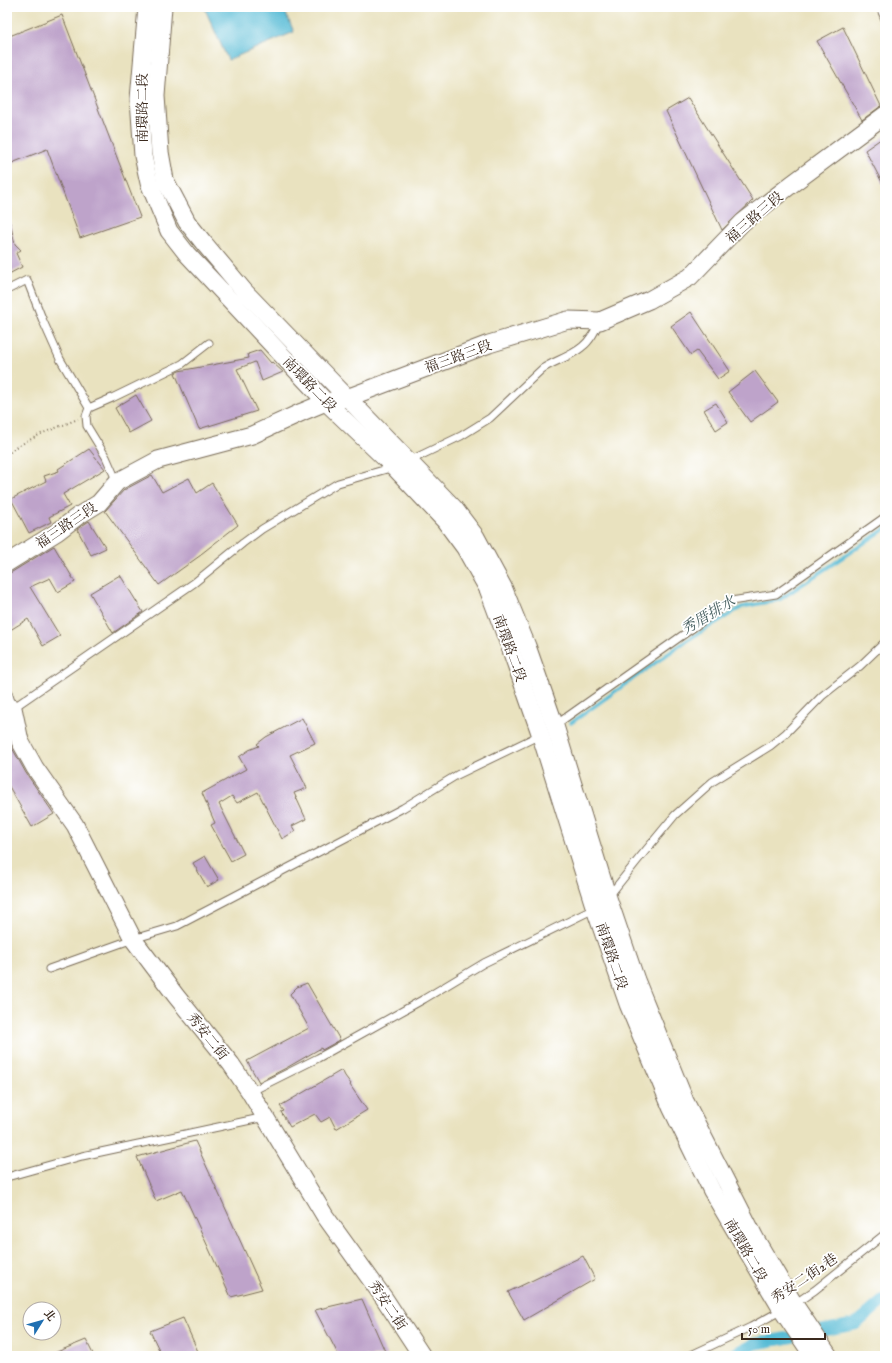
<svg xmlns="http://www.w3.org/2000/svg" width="892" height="1363" font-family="'IM FELL English','Noto Serif TC',serif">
  <rect width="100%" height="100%" fill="#fff"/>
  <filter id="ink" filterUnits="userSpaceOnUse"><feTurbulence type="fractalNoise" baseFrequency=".025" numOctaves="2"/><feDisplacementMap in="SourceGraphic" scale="8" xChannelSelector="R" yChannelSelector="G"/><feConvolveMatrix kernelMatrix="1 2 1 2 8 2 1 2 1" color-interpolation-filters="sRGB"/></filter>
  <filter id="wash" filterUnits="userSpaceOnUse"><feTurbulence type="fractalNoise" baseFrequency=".012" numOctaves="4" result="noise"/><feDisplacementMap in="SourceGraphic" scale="16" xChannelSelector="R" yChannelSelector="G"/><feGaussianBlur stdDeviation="0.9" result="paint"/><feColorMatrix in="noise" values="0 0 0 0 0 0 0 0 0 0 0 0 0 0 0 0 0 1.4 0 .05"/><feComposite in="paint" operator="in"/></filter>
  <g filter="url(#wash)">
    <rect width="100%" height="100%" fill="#e9e2bf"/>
    <!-- water -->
    <path fill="#56bbd5" stroke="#48727a" d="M204,7H283L294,32L228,60Z"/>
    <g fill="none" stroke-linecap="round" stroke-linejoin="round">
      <!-- stream -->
      <path stroke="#56bbd5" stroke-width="3.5" d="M571,723L686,641L742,607L779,600L885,529"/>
      <!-- canal -->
      <g stroke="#56bbd5" stroke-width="12">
        <path d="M820,1331L856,1324L885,1299"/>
        <path d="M730,1356L754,1344L792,1337"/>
      </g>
    </g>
    <g id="blocks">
      <!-- building -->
      <g fill="#bea3ca">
        <path d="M62,15L140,217L80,238L47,149L7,165V37Z"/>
        <path d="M843,27L881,106L862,120L817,41Z"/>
        <path d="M688,98L753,200L722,230L666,111Z"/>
        <path d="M885,136V188L865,150Z"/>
        <path d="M10,223L15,244L21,250L16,253L22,267L7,275V224Z"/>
        <path d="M691,312L730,371L718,379L697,351L691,355L671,326Z"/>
        <path d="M260,350L271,363L272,362L283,372L262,381L255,362L237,369L257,411L199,429L175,373L179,371L249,358L248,354Z"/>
        <path d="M755,371L778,402L750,422L728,392Z"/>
        <path d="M136,395L151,421L129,433L115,408Z"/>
        <path d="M716,403L728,422L716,430L704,410Z"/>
        <path d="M89,449L105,469L63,494L70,506L49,517L51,522L29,533L11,499L46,481L44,476L59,471L58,469Z"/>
        <path d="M152,475L162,492L189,478L197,493L212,483L238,525L201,554V555L159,585L105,511L124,490Z"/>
        <path d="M89,521L106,548L91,555L77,529Z"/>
        <path d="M54,546L75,582L58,592L50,578L30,587L60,636L43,646L28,619L7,632V573L12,572Z"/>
        <path d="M120,575L143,612L113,633L90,593Z"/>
        <path d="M302,718L315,743L290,755L307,788L294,793L306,819L292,826L295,831L282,839L258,792L237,803L232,796L219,804L244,854L231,861L211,825L215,823L202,793L246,769L239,757L249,750L259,746L257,744L266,737Z"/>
        <path d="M7,730L11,746L26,773L54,814L32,827L7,783Z"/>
        <path d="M205,856L219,880L207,887L193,863Z"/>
        <path d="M307,983L340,1040L322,1050L321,1048L288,1067L259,1082L247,1061L309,1028L290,994L297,987Z"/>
        <path d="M342,1070L345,1076L351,1084L350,1085L367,1110L336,1129L330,1117L321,1122L315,1114L290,1127L281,1112L284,1111L280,1106Z"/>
        <path d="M195,1141L262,1289L231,1297L182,1190L156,1201L137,1157Z"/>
        <path d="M583,1256L595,1279L524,1320L508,1292Z"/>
        <path d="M362,1299L387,1356H339L315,1310Z"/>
        <path d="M183,1318L200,1356H162L150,1331Z"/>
        <path d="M86,1340L94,1356H47Z"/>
      </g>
    </g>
  </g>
  <g filter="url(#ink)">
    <use href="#blocks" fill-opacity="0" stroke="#786a56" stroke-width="1"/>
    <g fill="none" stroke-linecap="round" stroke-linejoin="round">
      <!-- service casing -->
      <g stroke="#786a56" stroke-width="9">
        <g id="service">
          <path d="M880,7L885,19"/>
          <path d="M7,290L27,280L43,321L60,359L89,408"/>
          <path d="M409,461L461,436L490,418L542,369C554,361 570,357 582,347C590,341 595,331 600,321"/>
          <path d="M117,482L106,457L87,426L86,416L89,408L112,398L182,364L209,343"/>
          <path d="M7,689L13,708L194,583L243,543L262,529L338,483L394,467"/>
          <path d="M554,726L731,601L776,594L885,517"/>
          <path d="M609,896L637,861L675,815L712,782L770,746L786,733L822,696L860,666L885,642"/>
          <path d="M49,969L133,939L177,926L403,808L457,775L540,735"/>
          <path d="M250,1092L318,1058L424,999L484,963L596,908"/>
          <path d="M7,1177L82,1156L265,1117"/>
          <path d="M793,1305L815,1290L885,1234"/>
          <path d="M689,1356L751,1327L782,1310"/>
        </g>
      </g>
      <!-- tertiary casing -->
      <g stroke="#786a56" stroke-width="19">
        <g id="tertiary">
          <path d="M147,7L139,99L143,156L149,183L169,231L187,254L326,402L394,467L445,521L465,548L488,589L511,650L539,730L595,909L628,1004L671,1107L712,1191L782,1310L813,1356"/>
          <path d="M163,7L156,96L160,152L165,180L187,222L203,242L245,292L454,508L476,537L503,587L527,646L555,726L608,898L636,980L685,1101L755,1238L794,1304L829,1356"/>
          <path d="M7,563L57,532L78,516L99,503L117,482L158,460L252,435L302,412L326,402L347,398L489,344L568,320L600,321L649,300L690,277L743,222L792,184L885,115"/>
          <path d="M7,713L13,708L20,741L35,768L75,825L133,939L176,996L231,1064L250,1092L325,1216L384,1298L422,1356"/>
        </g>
      </g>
      <!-- path -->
      <path stroke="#786a56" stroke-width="2" stroke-dasharray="1 3" stroke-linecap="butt" d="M7,455L16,447L43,433L78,419"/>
      <!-- service -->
      <use href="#service" stroke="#fff" stroke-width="7"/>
      <!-- tertiary -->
      <use href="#tertiary" stroke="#fff" stroke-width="17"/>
    </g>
  </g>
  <g text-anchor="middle" stroke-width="3.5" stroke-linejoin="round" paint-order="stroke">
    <!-- street labels -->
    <g font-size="14" fill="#3b2a1e" stroke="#fff">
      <text transform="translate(142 108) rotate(-90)" y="5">南環路二段</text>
      <text transform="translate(754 217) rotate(-41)" y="5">福三路三段</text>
      <text transform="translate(458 356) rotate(-20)" y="5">福三路三段</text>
      <text transform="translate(310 384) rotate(46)" y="5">南環路二段</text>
      <text transform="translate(66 525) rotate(-34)" y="5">福三路三段</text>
      <text transform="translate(510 648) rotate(70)" y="5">南環路二段</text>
      <text transform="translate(612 956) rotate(71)" y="5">南環路二段</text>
      <text transform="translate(208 1036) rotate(51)" y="5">秀安二街</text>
      <text transform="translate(746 1250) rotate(60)" y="5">南環路二段</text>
      <text transform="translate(804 1278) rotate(-34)" y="5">秀安二街2巷</text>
      <text transform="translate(388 1305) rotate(56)" y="5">秀安二街</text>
    </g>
    <!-- water labels -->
    <g font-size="15" font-style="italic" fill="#445d5e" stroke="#fff">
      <text transform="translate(708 615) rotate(-31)" y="5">秀厝排水</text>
    </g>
  </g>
  <!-- margin -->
  <rect width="892" height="1363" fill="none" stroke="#fff" stroke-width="24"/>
  <!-- north arrow -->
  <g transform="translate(42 1321) rotate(53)"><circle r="19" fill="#ffffff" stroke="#b1aaa5"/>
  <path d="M0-3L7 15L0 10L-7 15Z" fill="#1f6fb2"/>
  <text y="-6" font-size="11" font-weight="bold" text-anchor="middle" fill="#3b2a1e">北</text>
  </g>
  <!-- scale -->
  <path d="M742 1333v6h83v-6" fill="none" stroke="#3b2a1e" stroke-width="2"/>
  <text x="748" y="1333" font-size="12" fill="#3b2a1e" stroke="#ffffff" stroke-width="3" paint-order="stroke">50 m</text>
</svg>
